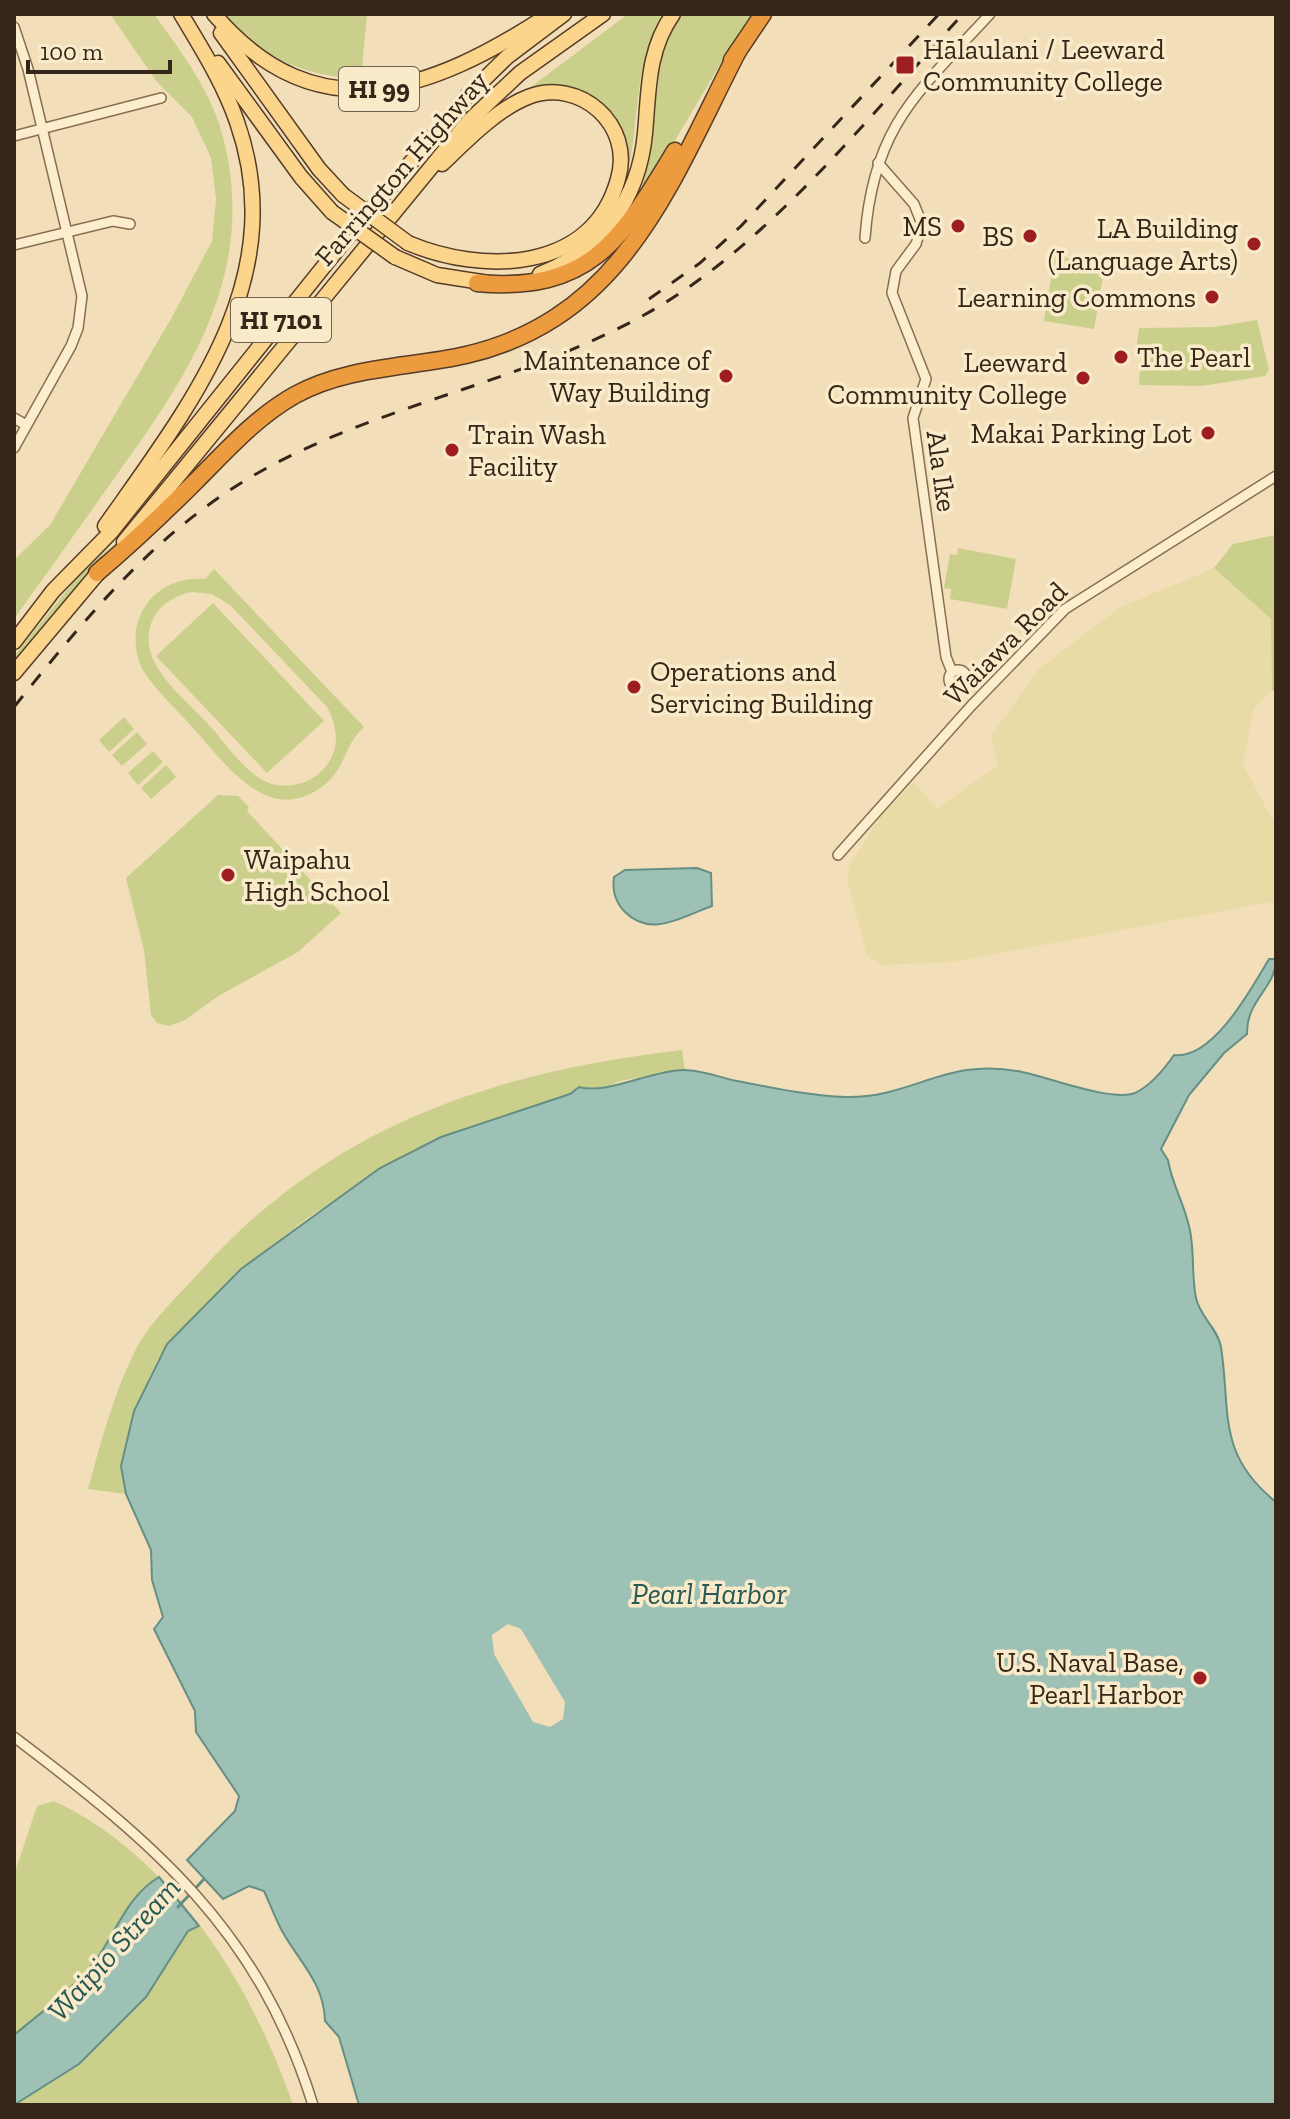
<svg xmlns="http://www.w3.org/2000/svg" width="1290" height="2119" font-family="'Zilla Slab',serif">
  <rect width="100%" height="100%" fill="#f2dfb9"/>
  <!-- farmland -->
  <path fill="#e8dba5" d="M1214,568L1271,619L1272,691L1254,708L1243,764L1273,821H1276V901L952,962L882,965L867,956L848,883L849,867L882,814L914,782L937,809L998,765L991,736L1039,669L1119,608Z"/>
  <!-- green -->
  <g fill="#cad08c" fill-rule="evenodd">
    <path d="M110,14H154C182,53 213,93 224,141C257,276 188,376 113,480C80,527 47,573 14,619V560L50,525L172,317L212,241L216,199L211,158L192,117L157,82Z"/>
    <path d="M221,14H367L361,79C296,75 268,58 221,14Z"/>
    <path d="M628,14H662C637,60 639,105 631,156C618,231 564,263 494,274C524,269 555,261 579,241C652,183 630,66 527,90Z"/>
    <path d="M683,14H759L724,58L648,186L642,187C661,129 644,66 683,14Z"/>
    <path d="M1055,256L1105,264L1094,329L1044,321Z"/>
    <path d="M326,268L329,271L14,667V656Z"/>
    <path d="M1257,320L1269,370L1265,376L1202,386L1139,385L1141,357L1136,352L1139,328L1214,327Z"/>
    <path d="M1276,535V690L1272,691L1271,619L1214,568L1233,544Z"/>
    <path d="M958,548L1016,559L1007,609L950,599L951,589L944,588L950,554L957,555Z"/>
    <path d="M214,569L364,727C343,746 346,769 323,786C269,827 227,766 194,729C177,710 156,691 142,669C121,622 153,575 205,579ZM192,592L212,594L230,605L327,707C336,724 340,743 330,760C319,780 294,790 272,784C246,776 227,744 209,725C184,697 133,661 153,619C161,603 176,595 192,592Z"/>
    <path d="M213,603L324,721L267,773L156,656Z"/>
    <path d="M124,717L134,729L109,752L99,740Z"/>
    <path d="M137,732L147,744L122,766L112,755Z"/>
    <path d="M153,751L163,762L138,785L128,773Z"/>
    <path d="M166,765L176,777L151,799L141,788Z"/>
    <path d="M218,795L238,796L249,807L247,811L341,913L298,952L220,995L185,1020L169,1026L157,1023L151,1015L144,950L126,878Z"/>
    <path d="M682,1050L685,1070L620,1081L596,1091L579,1087L570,1094L441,1137L313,1214L241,1269L167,1344L157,1361L134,1411L121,1466L126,1494L88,1489C101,1442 113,1395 135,1351C149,1323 175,1299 196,1276C327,1127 491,1072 682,1050Z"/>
    <path d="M54,1801C172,1856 252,1985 293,2105H14V1875L37,1806Z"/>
  </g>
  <!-- water -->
  <g fill="#9ec1b6" stroke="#658f84" stroke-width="2">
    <path d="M697,868L711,873L712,906C681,917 651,938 625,912C615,902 612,891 614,877L625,870Z"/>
    <path d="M1269,959H1276C1276,988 1246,1000 1247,1034L1224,1053L1189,1095L1161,1149L1168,1160C1172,1186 1188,1210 1191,1237C1194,1257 1192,1279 1196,1298C1200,1317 1218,1329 1221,1347C1231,1411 1216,1454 1276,1502V2105H359L339,2037L325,2021C324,1983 300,1963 282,1931C275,1918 270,1904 264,1891L249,1886L223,1899L187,1860L235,1811L239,1796L196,1732L195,1711L154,1629L163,1617L152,1580L151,1550L126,1494L121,1466L134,1411L167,1344L241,1269L380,1168L441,1137L570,1094L579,1087C607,1095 652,1070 684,1070C699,1070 717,1076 732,1080C769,1087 808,1096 846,1097C914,1098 947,1056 1022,1072C1048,1077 1111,1102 1135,1093C1150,1086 1165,1068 1174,1055C1213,1060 1251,989 1269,959Z"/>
    <path d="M159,1877L199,1926L188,1931L146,1997L79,2064L14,2105V2035C42,2012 74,1988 96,1960C117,1931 127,1896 159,1877Z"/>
  </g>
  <!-- pier -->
  <path fill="#f2dfb9" d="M508,1624L521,1629L565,1702L563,1719L550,1727L533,1722L494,1654L492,1635Z"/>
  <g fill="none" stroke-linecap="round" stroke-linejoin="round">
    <!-- stream -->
    <path stroke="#658f84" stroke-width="3" d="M178,1907L204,1879"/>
    <!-- street casing -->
    <g stroke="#896e52" stroke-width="12">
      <g id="street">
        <path d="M14,27L28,69L82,296L78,328L71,346L14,448"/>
        <path d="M14,136L161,98"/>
        <path d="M878,163L914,204L922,224L916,244L896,271L892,293L926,379L913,418L946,657L952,672"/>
        <path d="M865,238C873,126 918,92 990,14"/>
        <path d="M14,245L113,221L130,224"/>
        <path d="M14,418L26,425"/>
        <circle cx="958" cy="679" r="9"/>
        <path d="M838,855L971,706L1065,609L1276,476"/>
        <path d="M14,1737C154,1843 259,1930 313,2105"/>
      </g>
    </g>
    <!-- primary casing -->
    <g stroke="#563c28" stroke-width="17">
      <g id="primary">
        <path d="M214,14C318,136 432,90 547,16"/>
        <path d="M221,33L319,169L343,195"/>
        <path d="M218,63L301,177L332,212"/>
        <path d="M408,243C481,274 592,274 618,179C634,125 580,77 528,97C497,109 466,141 442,164"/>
        <path d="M395,257L437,275L488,283"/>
        <path d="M540,274C602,250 639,199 645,133C649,91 647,51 673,14"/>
        <path d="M105,526C190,405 292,279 237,122C224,84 202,49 181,14"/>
        <path d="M124,542L469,121L520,73L603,14"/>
        <path d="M14,642L53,591L111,532L341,245L468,95L507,57L564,14"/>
        <path d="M14,673L103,567"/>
      </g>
    </g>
    <!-- highway casing -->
    <g stroke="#563c28" stroke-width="19">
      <g id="highway">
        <path d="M732,60L763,14"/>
        <path d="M477,283C592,293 622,238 675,151"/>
        <path d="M97,573C131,544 163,514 195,482C226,451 256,417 295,395C348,366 409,368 466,355C625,318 671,181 738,51"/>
      </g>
    </g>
    <!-- street -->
    <use href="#street" stroke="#fcedcc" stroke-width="9"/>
    <!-- primary -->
    <use href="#primary" stroke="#fbd58b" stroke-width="14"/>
    <!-- highway -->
    <use href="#highway" stroke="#ec9b3e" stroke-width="16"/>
    <!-- rail -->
    <g stroke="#362619" stroke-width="3" stroke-dasharray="14 14" stroke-linecap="butt">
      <path d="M649,299L700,263L741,226L939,14"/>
      <path d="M14,707C93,609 164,521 278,462C400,399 540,377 658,307C775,237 871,114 963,14"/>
    </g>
    <!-- primary-bridge casing -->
    <g stroke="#563c28" stroke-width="17" stroke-linecap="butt">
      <g id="primary-bridge">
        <path d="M343,195L408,243"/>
        <path d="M332,212L395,257"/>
      </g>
    </g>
    <!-- primary-bridge -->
    <use href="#primary-bridge" stroke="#fbd58b" stroke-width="14"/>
  </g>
  <!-- markers -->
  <g fill="#9e1d21" stroke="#f9eac9" stroke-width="3">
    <rect x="895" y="55" width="20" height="20" rx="4"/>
    <circle cx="958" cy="226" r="8"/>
    <circle cx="1030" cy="236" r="8"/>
    <circle cx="1254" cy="244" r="8"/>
    <circle cx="1212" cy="297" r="8"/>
    <circle cx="1121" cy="357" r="8"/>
    <circle cx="726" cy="376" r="8"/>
    <circle cx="1083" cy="378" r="8"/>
    <circle cx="1208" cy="433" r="8"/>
    <circle cx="452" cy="450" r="8"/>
    <circle cx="634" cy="687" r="8"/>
    <circle cx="228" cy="875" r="8"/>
    <circle cx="1200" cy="1678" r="8"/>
  </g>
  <g text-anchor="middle" stroke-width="7" stroke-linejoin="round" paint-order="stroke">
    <!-- shield labels -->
    <g fill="#f9eac9" stroke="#70614e" stroke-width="2">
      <rect x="339" y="67" width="80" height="44" rx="6"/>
      <rect x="231" y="298" width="100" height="44" rx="6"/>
    </g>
    <g font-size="26" font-weight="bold" fill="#362619">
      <text x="379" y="98">HI 99</text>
      <text x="281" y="329">HI 7101</text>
    </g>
    <!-- poi labels -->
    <g font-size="28" fill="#362619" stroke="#f9eac9" text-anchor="end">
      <text x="923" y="59" text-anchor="start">Hālaulani / Leeward<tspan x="923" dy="32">Community College</tspan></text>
      <text x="942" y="236">MS</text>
      <text x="1238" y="238">LA Building<tspan x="1238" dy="32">(Language Arts)</tspan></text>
      <text x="1014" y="246">BS</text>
      <text x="1196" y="307">Learning Commons</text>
      <text x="1137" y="367" text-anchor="start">The Pearl</text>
      <text x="710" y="370">Maintenance of<tspan x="710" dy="32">Way Building</tspan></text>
      <text x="1067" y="372">Leeward<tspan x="1067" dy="32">Community College</tspan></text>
      <text x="1192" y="443">Makai Parking Lot</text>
      <text x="468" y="444" text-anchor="start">Train Wash<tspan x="468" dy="32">Facility</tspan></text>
      <text x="650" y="681" text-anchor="start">Operations and<tspan x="650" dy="32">Servicing Building</tspan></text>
      <text x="244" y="869" text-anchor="start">Waipahu<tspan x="244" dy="32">High School</tspan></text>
      <text x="1184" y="1672">U.S. Naval Base,<tspan x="1184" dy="32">Pearl Harbor</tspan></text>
    </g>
    <!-- street labels -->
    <g font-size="28" fill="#362619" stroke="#f9eac9">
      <text transform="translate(401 168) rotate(-49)" y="10">Farrington Highway</text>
      <text transform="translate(942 471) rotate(82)" y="10">Ala Ike</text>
      <text transform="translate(1005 643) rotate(-45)" y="10">Waiawa Road</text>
    </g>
    <!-- water labels -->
    <g font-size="30" font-style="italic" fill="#265854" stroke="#f9eac9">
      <text x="709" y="1604">Pearl Harbor</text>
      <text transform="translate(114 1949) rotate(-48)" y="10">Waipio Stream</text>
    </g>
  </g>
  <!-- border -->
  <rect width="1290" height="2119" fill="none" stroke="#362619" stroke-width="32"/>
  <!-- scale -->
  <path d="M28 60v12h142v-12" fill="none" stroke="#362619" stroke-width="4"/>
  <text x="40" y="60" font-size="24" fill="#362619" stroke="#f9eac9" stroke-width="6" paint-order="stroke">100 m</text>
</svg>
